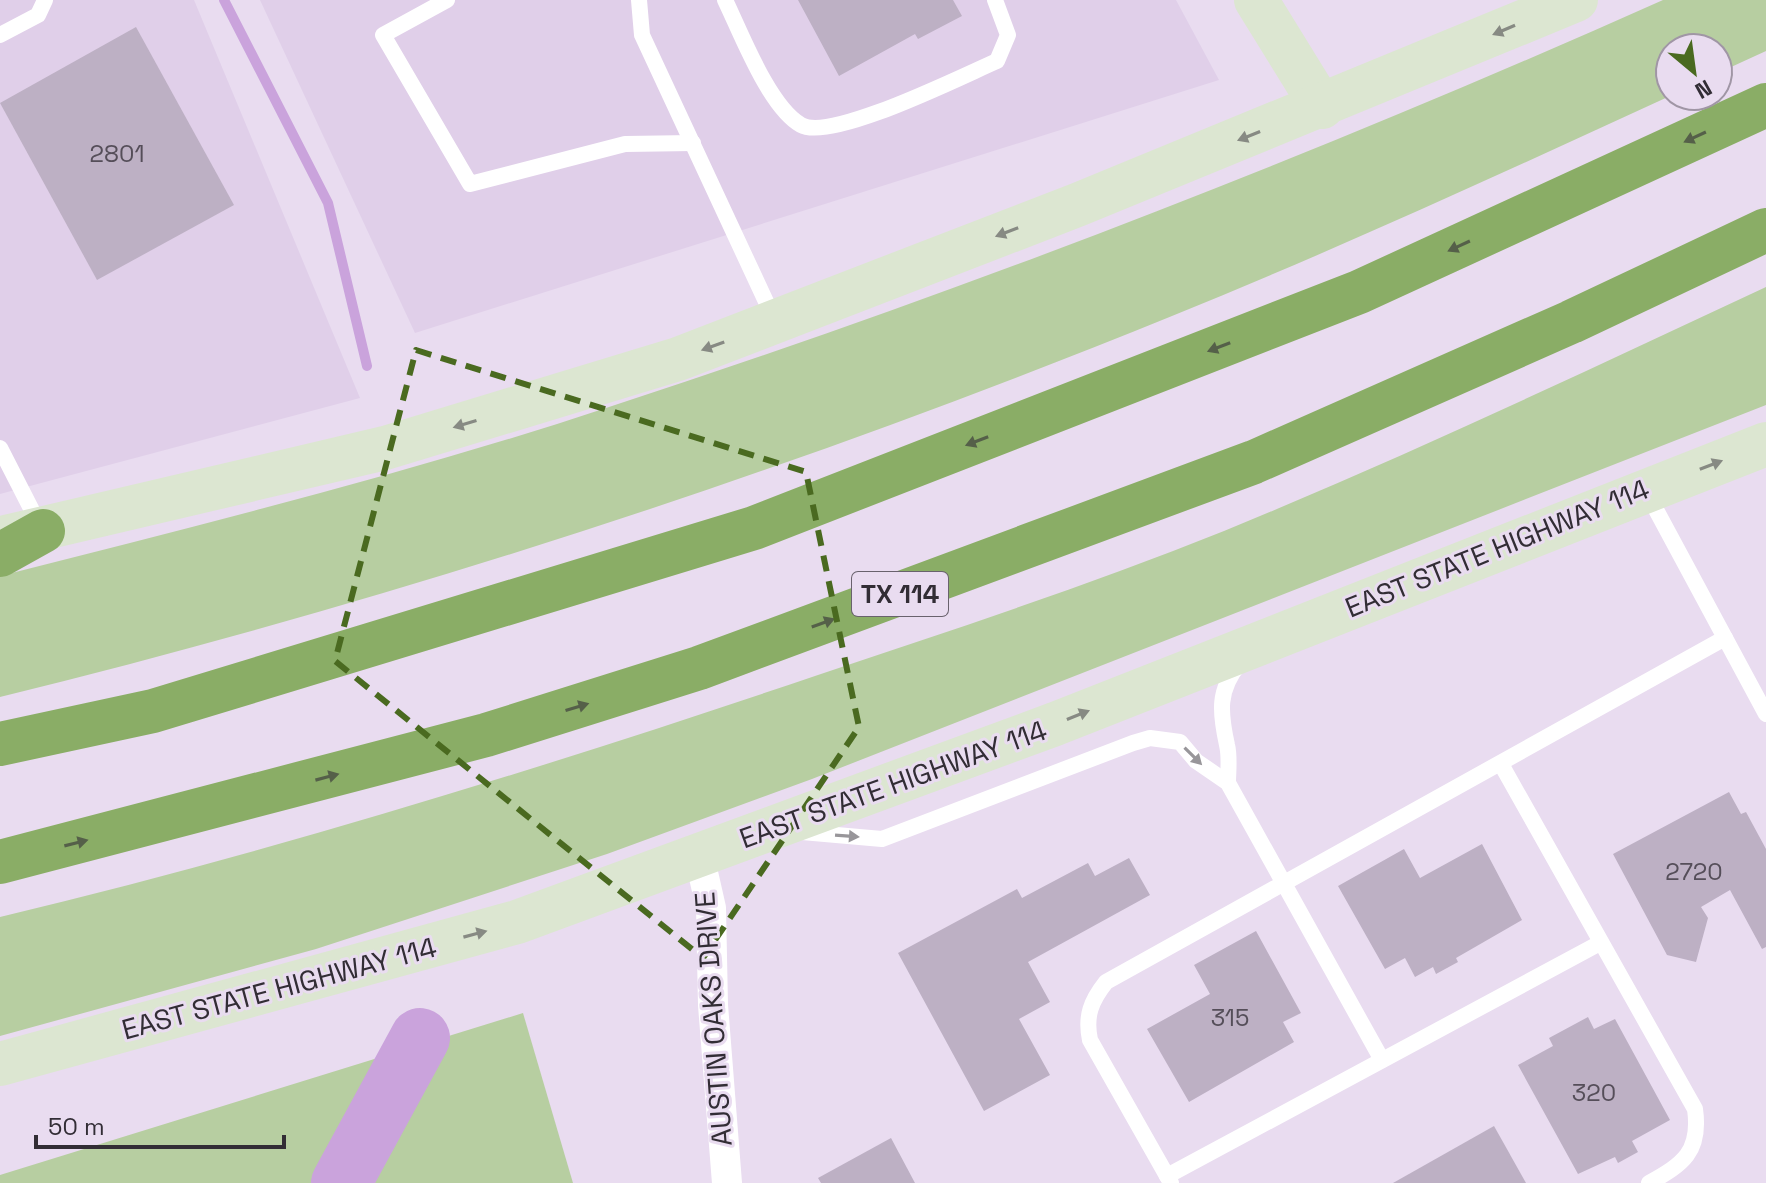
<svg xmlns="http://www.w3.org/2000/svg" width="1766" height="1183" font-family="'Space Grotesk',sans-serif">
  <rect width="100%" height="100%" fill="#e9dcf0"/>
  <!-- built -->
  <g fill="#e0cfe9">
    <path d="M0,0H194L360,398L0,494Z"/>
    <path d="M260,0H1176L1219,80L415,333Z"/>
  </g>
  <!-- green -->
  <g fill="#b7cea1">
    <path d="M1663,0H1766V51L1718,73V48H1670V96C1505,172 1340,248 1172,316C791,471 399,599 0,697V576C203,524 407,474 606,408C965,291 1318,154 1663,0Z"/>
    <path d="M1766,287V405L812,779L607,854L316,949L0,1036V917C276,851 546,767 815,676C952,630 1090,585 1224,531C1407,456 1586,371 1766,287Z"/>
    <path d="M523,1013L573,1183H0V1175Z"/>
  </g>
  <g fill="none" stroke-linecap="round" stroke-linejoin="round">
    <!-- stream -->
    <path stroke="#caa3dc" stroke-width="10" d="M224,0L328,203L367,366"/>
    <!-- river -->
    <path stroke="#caa3dc" stroke-width="60" d="M341,1183L420,1038"/>
  </g>
  <!-- building -->
  <g fill="#bdb0c4">
    <path d="M798,0H953L962,16L918,39L915,34L839,76Z"/>
    <path d="M136,27L234,205L97,280L0,103Z"/>
    <path d="M1729,792L1741,814L1746,812L1766,849V947L1762,949L1730,890L1701,907L1708,918L1696,962L1667,955L1613,854Z"/>
    <path d="M1482,844L1522,920L1456,958L1458,962L1436,974L1433,967L1415,977L1405,958L1385,969L1338,886L1404,849L1420,878Z"/>
    <path d="M1129,858L1150,895L1028,962L1050,1002L1019,1019L1050,1075L984,1111L898,953L1017,889L1022,898L1088,863L1095,876Z"/>
    <path d="M1256,931L1301,1013L1283,1022L1294,1042L1189,1102L1147,1029L1210,994L1194,965Z"/>
    <path d="M1588,1017L1594,1029L1615,1019L1670,1120L1632,1141L1638,1152L1618,1163L1615,1157L1578,1174L1518,1065L1553,1046L1549,1038Z"/>
    <path d="M1494,1126L1526,1183H1393Z"/>
    <path d="M891,1138L915,1183H821L818,1178Z"/>
  </g>
  <g fill="none" stroke-linecap="round" stroke-linejoin="round">
    <!-- lane -->
    <g stroke="#fff" stroke-width="16">
      <path d="M447,0L383,35L470,184L625,144L693,143"/>
      <path d="M639,0L642,35L775,321"/>
      <path d="M725,0C741,33 769,107 801,125C831,142 962,76 997,61L1008,35L995,0"/>
      <path d="M0,35L38,15L45,0"/>
      <path d="M0,448L41,528"/>
      <path d="M1647,493L1766,714"/>
      <path d="M1501,764L1695,1109C1701,1152 1683,1164 1649,1183"/>
      <path d="M1228,783C1228,771 1230,757 1227,745C1220,713 1217,690 1240,663"/>
      <path d="M802,832L882,839L1133,743L1150,738L1180,742L1196,761L1228,783L1382,1060"/>
      <path d="M1167,1176L1600,943"/>
      <path d="M1171,1183L1090,1040C1085,1016 1091,1001 1106,982L1725,638"/>
    </g>
    <!-- street -->
    <path stroke="#fff" stroke-width="30" d="M699,855L711,908L713,1005L727,1183"/>
    <!-- secondary -->
    <g stroke="#dce6d1" stroke-width="44">
      <path d="M1256,0L1322,107"/>
      <path d="M6,537L385,448L678,359L1077,205L1576,0"/>
      <path d="M0,1064L517,922L1055,724L1766,444"/>
    </g>
    <!-- highway -->
    <g stroke="#8aad66" stroke-width="44">
      <path d="M0,555L43,531"/>
      <path d="M0,744L153,711L754,528L1359,292L1766,105"/>
      <path d="M0,862L486,735L699,668L1254,462L1571,322L1766,230"/>
    </g>
  </g>
  <!-- one-way arrows -->
  <defs><path id="oneway-solid" d="M-6-.8H1V-3.2L6.5 0L1 3.2V.8H-6Z" transform="scale(2)"/></defs>
  <g fill="#878a83">
    <use href="#oneway-solid" transform="translate(1504 30) rotate(157)"/>
    <use href="#oneway-solid" transform="translate(1249 136) rotate(158)"/>
    <use href="#oneway-solid" transform="translate(1007 232) rotate(159)"/>
    <use href="#oneway-solid" transform="translate(713 346) rotate(160)"/>
    <use href="#oneway-solid" transform="translate(465 424) rotate(163)"/>
    <use href="#oneway-solid" transform="translate(1711 465) rotate(-21)"/>
    <use href="#oneway-solid" transform="translate(1078 715) rotate(-22)"/>
    <use href="#oneway-solid" transform="translate(475 934) rotate(-15)"/>
  </g>
  <g fill="#556049">
    <use href="#oneway-solid" transform="translate(1695 137) rotate(155)"/>
    <use href="#oneway-solid" transform="translate(1459 246) rotate(155)"/>
    <use href="#oneway-solid" transform="translate(1219 347) rotate(159)"/>
    <use href="#oneway-solid" transform="translate(977 441) rotate(159)"/>
    <use href="#oneway-solid" transform="translate(823 623) rotate(-20)"/>
    <use href="#oneway-solid" transform="translate(577 707) rotate(-17)"/>
    <use href="#oneway-solid" transform="translate(327 777) rotate(-15)"/>
    <use href="#oneway-solid" transform="translate(76 843) rotate(-14)"/>
  </g>
  <g fill="#98969a">
    <use href="#oneway-solid" transform="translate(1193 756) rotate(45)"/>
    <use href="#oneway-solid" transform="translate(847 836) rotate(4)"/>
  </g>
  <!-- marked area -->
  <path fill="none" stroke="#4a6a20" stroke-width="6" stroke-dasharray="16 10" stroke-linejoin="round" d="M416,350L806,472L859,727L703,958L335,661Z"/>
  <g text-anchor="middle" stroke-width="6" stroke-linejoin="round" paint-order="stroke">
    <!-- number labels -->
    <g font-size="24" fill="#554e59">
      <text x="117" y="162">2801</text>
      <text x="1694" y="880">2720</text>
      <text x="1230" y="1026">315</text>
      <text x="1594" y="1101">320</text>
    </g>
    <!-- shield labels -->
    <rect fill="#e9dcf0" stroke="#69626d" stroke-width="2" x="852" y="572" width="96" height="44" rx="6"/>
    <g font-size="26" font-weight="bold" fill="#322d35">
      <text x="900" y="603">TX 114</text>
    </g>
    <!-- street labels -->
    <g font-size="28" fill="#322d35" stroke="#e9dcf0">
      <text transform="translate(1497 548) rotate(-22)" y="10">EAST STATE HIGHWAY 114</text>
      <text transform="translate(893 784) rotate(-20)" y="10">EAST STATE HIGHWAY 114</text>
      <text transform="translate(279 988) rotate(-15)" y="10">EAST STATE HIGHWAY 114</text>
      <text transform="translate(713 1019) rotate(-94)" y="10">AUSTIN OAKS DRIVE</text>
    </g>
  </g>
  <!-- north arrow -->
  <g transform="translate(1694 72) rotate(151)"><circle r="38" fill="#e9dcf0" stroke="#a096a5" stroke-width="2"/>
  <path d="M0-6L14 30L0 20L-14 30Z" fill="#4a6a20"/>
  <text y="-12" font-size="22" font-weight="bold" text-anchor="middle" fill="#322d35">N</text>
  </g>
  <!-- scale -->
  <path d="M36 1135v12h248v-12" fill="none" stroke="#322d35" stroke-width="4"/>
  <text x="48" y="1135" font-size="24" fill="#322d35" stroke="#e9dcf0" stroke-width="6" paint-order="stroke">50 m</text>
</svg>
